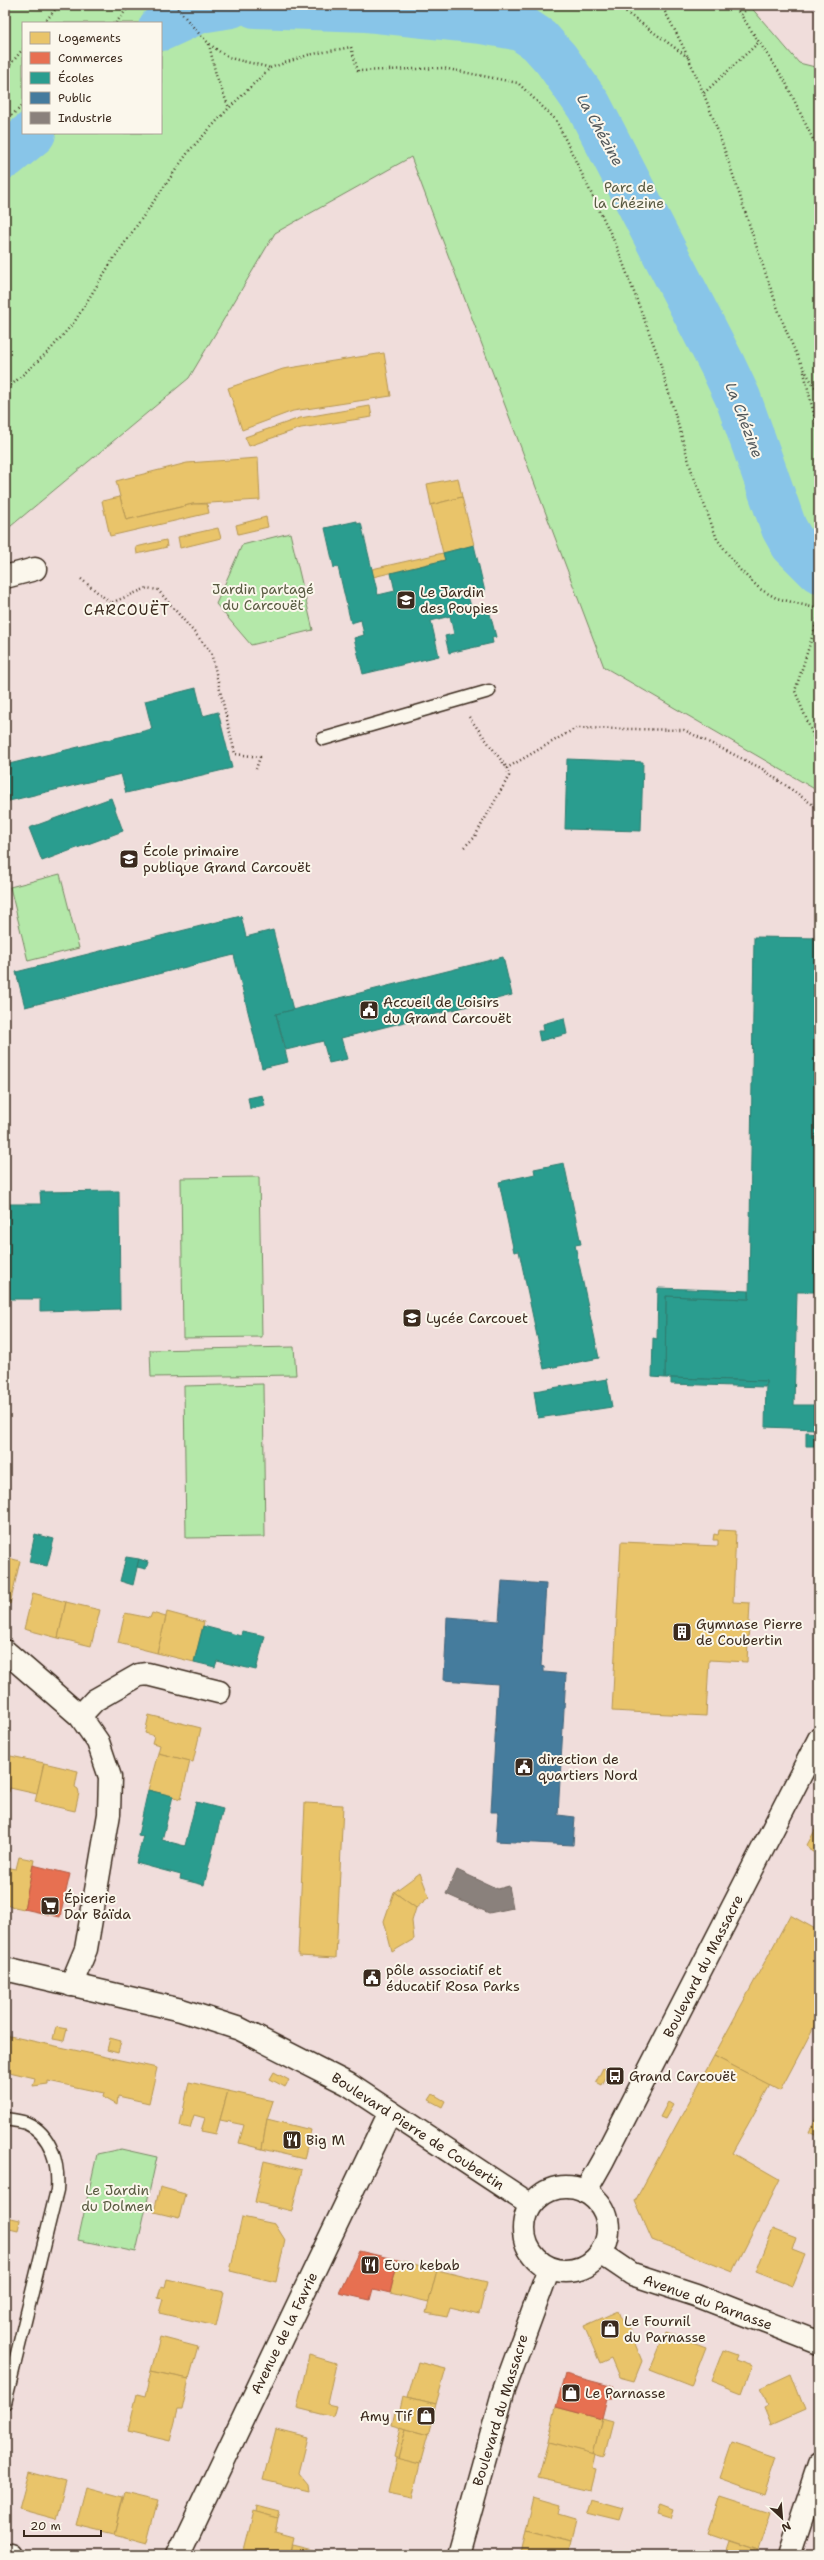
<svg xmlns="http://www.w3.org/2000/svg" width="824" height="2560" font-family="'Shantell Sans',sans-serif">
  <rect width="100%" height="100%" fill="#f0dddb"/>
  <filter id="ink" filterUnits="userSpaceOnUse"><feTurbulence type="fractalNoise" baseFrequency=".025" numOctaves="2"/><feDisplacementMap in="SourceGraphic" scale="8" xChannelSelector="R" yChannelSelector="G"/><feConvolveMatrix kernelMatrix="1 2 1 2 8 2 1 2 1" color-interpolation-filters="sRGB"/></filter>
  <g filter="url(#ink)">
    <!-- green -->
    <g fill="#b4e8a9" stroke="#788964" fill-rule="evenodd">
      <path d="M5,5H749L799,63L819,68L818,791L604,667L411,157L275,233L189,378L5,531ZM23,23H161V133H23Z"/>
      <path d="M290,533L313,630L251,645L216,604L242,545Z"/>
      <path d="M60,874L79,948L28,961L10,887Z"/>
      <path d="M259,1177L262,1337L183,1338L181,1178Z"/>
      <path d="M294,1347L296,1375L151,1377L150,1350Z"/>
      <path d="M263,1384L265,1537L186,1538L184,1386Z"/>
      <path d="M121,2149L157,2157L136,2252L78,2240L97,2154Z"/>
    </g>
    <!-- homes -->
    <g fill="#e9c46a" stroke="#b59653">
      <path d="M384,353L391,396L293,411L242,430L228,388L283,369Z"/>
      <path d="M370,406L372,417L301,428L249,446L245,437L300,418Z"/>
      <path d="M258,458L260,500L193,504L126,520L116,481L187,463Z"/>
      <path d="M458,478L462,497L431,505L427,484Z"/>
      <path d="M120,497L126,520L193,504H207L209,513L110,536L102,501Z"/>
      <path d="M462,497L474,545L443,553L431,505Z"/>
      <path d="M266,517L268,527L238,534L236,525Z"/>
      <path d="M218,528L221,538L180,548L178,537Z"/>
      <path d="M166,540L167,547L137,554L136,547Z"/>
      <path d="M443,553L445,560L373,577L372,569Z"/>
      <path d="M719,1530L736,1531L733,1602L750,1603L747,1662L709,1660L706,1716L612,1711L621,1542L718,1546V1540H713L714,1534L718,1535Z"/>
      <path d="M5,1557L20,1561L10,1604L5,1603Z"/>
      <path d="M33,1593L66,1602L58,1638L24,1629Z"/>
      <path d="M66,1602L100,1610L91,1646L58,1638Z"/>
      <path d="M167,1612L204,1622L194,1662L157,1653Z"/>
      <path d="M125,1613L150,1618L152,1613L166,1617L157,1653L118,1643Z"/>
      <path d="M149,1715L201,1728L193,1762L158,1753L160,1745L152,1743L154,1736L145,1733Z"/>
      <path d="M158,1753L190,1761L181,1799L148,1790Z"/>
      <path d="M6,1755L44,1763L37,1794L10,1788L9,1792L5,1791Z"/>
      <path d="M44,1763L78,1771L75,1787L78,1789L79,1793L75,1811L35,1802Z"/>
      <path d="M305,1803L343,1805L336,1958L298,1956Z"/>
      <path d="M819,1823V1855L811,1851L807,1845Z"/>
      <path d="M19,1857L34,1860L24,1909L5,1905V1867L16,1869Z"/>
      <path d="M420,1873L429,1897L416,1908L394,1892Z"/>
      <path d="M394,1892L416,1908L412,1921L414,1939L392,1952L384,1921Z"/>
      <path d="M790,1915L819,1931V2017L780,2091L714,2056Z"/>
      <path d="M56,2027L67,2029L64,2041L53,2039Z"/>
      <path d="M5,2035L157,2068L149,2103L118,2096L117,2105L103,2097L104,2093L48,2081V2084L33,2086L35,2078L5,2071Z"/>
      <path d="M110,2038L121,2041L118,2053L107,2050Z"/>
      <path d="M714,2056L770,2085L732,2153L779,2180L733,2272L652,2240L635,2201Z"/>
      <path d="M603,2068L609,2071L602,2085L596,2082Z"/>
      <path d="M274,2072L289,2080L285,2087L270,2079Z"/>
      <path d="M189,2082L228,2091L216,2134L201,2131L205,2118L194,2115L190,2128L180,2126Z"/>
      <path d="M228,2091L273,2101L267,2119L262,2149L239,2143L244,2125L220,2120Z"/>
      <path d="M433,2094L445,2101L442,2107L429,2100Z"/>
      <path d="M668,2102L673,2105L665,2119L660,2117Z"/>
      <path d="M816,2118L819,2119V2137L809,2132Z"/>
      <path d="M267,2119L311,2130L304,2159L262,2149Z"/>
      <path d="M264,2161L302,2170L292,2211L255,2202Z"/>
      <path d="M160,2187L185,2194L179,2218L154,2212Z"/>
      <path d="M7,2217L20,2220L18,2231L5,2228Z"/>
      <path d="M242,2217L275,2224L285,2240L276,2282L230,2271Z"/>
      <path d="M773,2229L796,2238L792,2250L805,2255L792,2286L756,2272Z"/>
      <path d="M398,2260L437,2270L429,2302L390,2293Z"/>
      <path d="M437,2270L487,2282L479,2314L450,2307L447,2317L426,2313Z"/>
      <path d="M167,2279L224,2292L216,2326L159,2313L163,2299L158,2298L161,2286L165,2287Z"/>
      <path d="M618,2311L624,2326L627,2324L642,2361L634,2381L619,2377L611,2358L600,2363L584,2326Z"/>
      <path d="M666,2332L706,2347L691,2386L650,2370Z"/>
      <path d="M160,2337L198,2347L189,2379L151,2371Z"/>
      <path d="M723,2350L737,2355L735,2360L752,2366L742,2393L711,2381Z"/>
      <path d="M309,2355L336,2363L327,2404L336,2406L333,2417L297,2408Z"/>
      <path d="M418,2362L446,2369L436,2404L408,2397Z"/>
      <path d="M151,2371L189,2379L182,2410H178L170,2441L128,2431L137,2394L145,2396Z"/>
      <path d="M791,2374L805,2410L771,2425L764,2408L768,2406L761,2388Z"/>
      <path d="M403,2396L436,2404L428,2435L392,2425L395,2412L399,2413Z"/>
      <path d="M556,2407L602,2419L593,2454L548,2442Z"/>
      <path d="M602,2419L613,2422L604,2457L593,2454Z"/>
      <path d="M401,2427L406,2429L398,2459L394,2457Z"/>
      <path d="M276,2429L308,2437L299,2473L308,2484L309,2491L263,2480Z"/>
      <path d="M406,2429L428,2435L420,2464L398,2459Z"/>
      <path d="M548,2442L595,2454L592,2469L596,2470L591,2490L538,2478Z"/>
      <path d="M732,2443L776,2458L764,2494L720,2478Z"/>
      <path d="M396,2458L420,2464L412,2499L388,2494Z"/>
      <path d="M29,2472L66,2482L56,2519L19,2509Z"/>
      <path d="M86,2487L123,2497L114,2534L76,2525Z"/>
      <path d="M125,2492L158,2500L147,2543L114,2534Z"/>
      <path d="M533,2497L561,2505L559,2514L576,2519L571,2543L525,2531Z"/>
      <path d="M720,2497L770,2513L758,2549L708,2532Z"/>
      <path d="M590,2499L623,2508L619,2520L586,2512Z"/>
      <path d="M660,2505L673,2510L670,2519L657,2515Z"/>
      <path d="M257,2506L280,2512L278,2518L256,2512Z"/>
      <path d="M253,2511L278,2518L275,2533L293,2538L289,2555H242Z"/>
      <path d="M525,2531L571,2543L568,2555H520Z"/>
      <path d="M730,2540L758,2549L756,2555H725Z"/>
      <path d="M292,2545L329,2554V2555H289Z"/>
    </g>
    <!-- shops -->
    <g fill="#e76f51" stroke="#b35a42">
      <path d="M33,1865L70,1874L60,1917L24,1909Z"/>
      <path d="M359,2251L398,2260L390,2293L373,2289L370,2300L339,2293Z"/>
      <path d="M565,2374L614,2387L611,2399H607L602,2419L556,2407Z"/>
    </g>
    <!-- schools -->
    <g fill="#2a9d8f" stroke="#2f7a6d">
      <path d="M357,521V524L361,523L378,595L395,591L391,573L445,560L443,553L474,545L485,592L468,596L472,610L488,606L496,637L492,638L493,643L449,653L445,636L454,634L450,616L431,621L439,656L363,674L354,638L364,635L361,620L351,623L338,567L334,568L325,528Z"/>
      <path d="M196,688L203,716L218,712L232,768L126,793L121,774L5,802V765L152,729L145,701Z"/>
      <path d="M567,759L643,762L641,831L565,829Z"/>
      <path d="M111,798L123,831L42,861L29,828Z"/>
      <path d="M241,916L246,937L273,930L293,1010L276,1014L288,1062L262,1068L234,955L25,1007L16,972Z"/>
      <path d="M754,937L819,938L816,1292H797L794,1405H816L815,1429L765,1427L766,1381L665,1378L666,1296L749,1299Z"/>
      <path d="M503,957L512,995L341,1038L347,1059L329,1063L323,1041L286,1050L276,1014Z"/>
      <path d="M564,1018L567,1034L540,1041L538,1031H544L543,1024Z"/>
      <path d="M262,1095L265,1106L250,1109L248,1098Z"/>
      <path d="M564,1163L581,1244L575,1245L599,1358L544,1369L519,1251L514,1252L499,1182L535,1174L534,1169Z"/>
      <path d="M119,1191L120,1309L40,1311V1299H5V1204H41L40,1192Z"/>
      <path d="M658,1288L749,1291V1299L666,1296L665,1378L652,1377L653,1338L657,1339Z"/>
      <path d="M671,1378L766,1381L765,1387L671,1384Z"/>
      <path d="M607,1379L612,1407L538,1418L534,1391Z"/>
      <path d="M806,1432L819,1433V1446H806Z"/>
      <path d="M35,1534L54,1539L47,1566L29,1562Z"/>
      <path d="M126,1557L139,1559L133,1585L120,1581Z"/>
      <path d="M139,1559L148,1562L146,1569L137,1567Z"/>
      <path d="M203,1626L241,1636L242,1631L265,1636L256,1670L217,1661L215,1667L194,1662Z"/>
      <path d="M148,1790L173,1796L162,1840L185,1846L196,1802L223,1809L204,1885L180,1879L181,1875L136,1863L143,1836L138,1835Z"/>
    </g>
    <!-- public -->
    <path fill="#457b9d" stroke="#426377" d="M502,1581L546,1584L541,1666L544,1667V1672L566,1674L558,1815L575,1817L573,1845L496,1841L498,1812H491L498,1684L444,1680L447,1617L499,1621Z"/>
    <!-- industry -->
    <path fill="#8a817c" stroke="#726760" d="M457,1870L498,1889L509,1886L513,1908L489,1913L446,1894Z"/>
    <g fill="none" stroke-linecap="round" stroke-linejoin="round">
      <!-- river -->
      <g stroke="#88c5e8" stroke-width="46">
        <path d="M255,5L367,9L482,21L521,28L539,40L556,59L589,106L722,364L738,398L784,528L793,544L819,570"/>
        <path d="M161,28L200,10L231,5"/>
        <path d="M5,156L33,133"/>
      </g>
      <!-- service casing -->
      <g stroke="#3b2a1e" stroke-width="15">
        <g id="service">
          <path d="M323,739L489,691"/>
          <path d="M5,2119C12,2120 20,2121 26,2123C52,2134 59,2165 57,2190L5,2403"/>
        </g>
      </g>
      <!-- minor casing -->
      <g stroke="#3b2a1e" stroke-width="25">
        <g id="minor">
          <path d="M5,577L35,569"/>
          <path d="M5,1651L80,1716L98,1742L110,1777L109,1814L86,1949L71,1985"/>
          <path d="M80,1716L95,1700L139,1675L147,1674L219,1692"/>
          <path d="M5,2554L10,2555"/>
          <path d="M178,2555L390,2112"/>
          <path d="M789,2555L819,2464"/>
        </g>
      </g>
      <!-- tertiary casing -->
      <g stroke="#3b2a1e" stroke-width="25">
        <g id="tertiary">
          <path d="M5,1969L181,2010L240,2029L348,2084L531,2205"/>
          <path d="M601,2253L632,2274L696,2295L819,2343"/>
        </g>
      </g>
      <!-- secondary casing -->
      <g stroke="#3b2a1e" stroke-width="25">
        <g id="secondary">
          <circle cx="566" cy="2229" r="42"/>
          <path d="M585,2192L603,2160L819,1739"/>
          <path d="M458,2555L503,2393L549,2268"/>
        </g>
      </g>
      <!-- path -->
      <g stroke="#3b2a1e" stroke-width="2.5" stroke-dasharray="1 3" stroke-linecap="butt">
        <path d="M175,5C191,24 209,50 234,59C245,62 258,64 270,68"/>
        <path d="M616,5L689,58"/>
        <path d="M661,5C707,84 732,174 761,260C777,306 791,353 819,393"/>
        <path d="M733,5L741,15"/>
        <path d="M750,5L741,15L785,81L819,152"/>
        <path d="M44,23L59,5"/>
        <path d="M116,23L130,5"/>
        <path d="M209,44L216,75L229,108"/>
        <path d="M5,71L23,49"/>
        <path d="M704,93L758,43"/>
        <path d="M5,120L23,106"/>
        <path d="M804,372L819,436"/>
        <path d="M5,391L51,349L75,321L112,261L189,151L229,108L270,68L308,55L351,47L358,71L443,68L518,83L556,120L617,247L658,356L692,472L717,539L740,570L760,589L776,598L819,609"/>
        <path d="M81,579L111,603L147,588L158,590L211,652L235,754L260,757L256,769"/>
        <path d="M819,615L795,691L819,750"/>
        <path d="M469,717L507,768"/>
        <path d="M464,847L474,838L509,776L507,768L576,728L684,730L761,768L819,809"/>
      </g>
      <!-- service -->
      <use href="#service" stroke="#fbf7ec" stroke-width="12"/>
      <!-- minor -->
      <use href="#minor" stroke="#fbf7ec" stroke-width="22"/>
      <!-- tertiary -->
      <use href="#tertiary" stroke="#fbf7ec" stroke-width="22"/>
      <!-- secondary -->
      <use href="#secondary" stroke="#fbf7ec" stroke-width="22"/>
    </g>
  </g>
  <!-- icons -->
  <defs>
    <g id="school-square" transform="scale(1)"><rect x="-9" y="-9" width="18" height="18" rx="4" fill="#3b2a1e" stroke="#fbf7ec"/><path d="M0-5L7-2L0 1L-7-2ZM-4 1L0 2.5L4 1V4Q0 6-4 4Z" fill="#fff"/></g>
    <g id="civic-square" transform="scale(1)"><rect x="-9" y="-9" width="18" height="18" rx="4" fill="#3b2a1e" stroke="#fbf7ec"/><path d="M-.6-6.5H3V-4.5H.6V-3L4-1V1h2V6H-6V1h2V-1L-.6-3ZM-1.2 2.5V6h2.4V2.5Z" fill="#fff"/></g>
    <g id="building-square" transform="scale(1)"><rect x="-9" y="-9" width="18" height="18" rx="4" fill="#3b2a1e" stroke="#fbf7ec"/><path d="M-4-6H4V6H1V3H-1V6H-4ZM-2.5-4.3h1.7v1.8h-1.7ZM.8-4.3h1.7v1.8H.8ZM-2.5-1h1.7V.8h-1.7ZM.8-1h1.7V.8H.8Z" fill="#fff"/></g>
    <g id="supermarket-square" transform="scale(1)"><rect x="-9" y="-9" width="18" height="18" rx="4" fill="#3b2a1e" stroke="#fbf7ec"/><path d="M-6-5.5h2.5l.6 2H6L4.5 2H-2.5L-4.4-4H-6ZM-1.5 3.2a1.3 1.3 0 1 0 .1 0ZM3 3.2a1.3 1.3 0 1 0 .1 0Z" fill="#fff"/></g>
    <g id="bus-square" transform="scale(1)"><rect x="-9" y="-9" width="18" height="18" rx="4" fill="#3b2a1e" stroke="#fbf7ec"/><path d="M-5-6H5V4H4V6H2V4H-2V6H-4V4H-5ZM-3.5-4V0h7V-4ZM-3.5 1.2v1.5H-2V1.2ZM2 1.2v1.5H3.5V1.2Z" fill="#fff"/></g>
    <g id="restaurant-square" transform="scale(1)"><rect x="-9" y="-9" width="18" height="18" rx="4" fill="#3b2a1e" stroke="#fbf7ec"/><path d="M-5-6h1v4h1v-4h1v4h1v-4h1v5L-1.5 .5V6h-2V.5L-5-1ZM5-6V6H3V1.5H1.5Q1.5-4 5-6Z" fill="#fff"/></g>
    <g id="shop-square" transform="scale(1)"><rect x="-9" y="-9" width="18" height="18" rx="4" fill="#3b2a1e" stroke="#fbf7ec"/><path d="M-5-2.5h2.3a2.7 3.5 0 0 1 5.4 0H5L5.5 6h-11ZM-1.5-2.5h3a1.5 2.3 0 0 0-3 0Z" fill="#fff"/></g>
  </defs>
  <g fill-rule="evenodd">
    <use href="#school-square" x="406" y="600"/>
    <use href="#school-square" x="129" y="859"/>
    <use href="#civic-square" x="369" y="1010"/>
    <use href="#school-square" x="412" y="1318"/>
    <use href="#building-square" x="682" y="1632"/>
    <use href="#civic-square" x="524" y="1767"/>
    <use href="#supermarket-square" x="50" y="1906"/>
    <use href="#civic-square" x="372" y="1978"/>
    <use href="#bus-square" x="615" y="2076"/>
    <use href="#restaurant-square" x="292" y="2140"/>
    <use href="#restaurant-square" x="370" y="2265"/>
    <use href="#shop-square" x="610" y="2329"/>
    <use href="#shop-square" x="571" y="2393"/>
    <use href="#shop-square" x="426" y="2416"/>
  </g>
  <g text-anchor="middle" stroke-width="4" stroke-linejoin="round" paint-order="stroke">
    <!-- park labels -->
    <g font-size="14" fill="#595a41" stroke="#fbf7ec">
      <text x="629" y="192">Parc de<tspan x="629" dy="16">la Chézine</tspan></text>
      <text x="263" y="594">Jardin partagé<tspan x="263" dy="16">du Carcouët</tspan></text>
      <text x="117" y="2195">Le Jardin<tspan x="117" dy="16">du Dolmen</tspan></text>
    </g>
    <!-- poi labels -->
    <g font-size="14" fill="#3b2a1e" stroke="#fbf7ec" text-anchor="start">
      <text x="420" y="597">Le Jardin<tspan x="420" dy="16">des Poupies</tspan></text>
      <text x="143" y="856">École primaire<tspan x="143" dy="16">publique Grand Carcouët</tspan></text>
      <text x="383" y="1007">Accueil de Loisirs<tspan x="383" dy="16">du Grand Carcouët</tspan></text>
      <text x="426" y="1323">Lycée Carcouet</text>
      <text x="696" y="1629">Gymnase Pierre<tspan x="696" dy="16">de Coubertin</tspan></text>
      <text x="538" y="1764">direction de<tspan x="538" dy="16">quartiers Nord</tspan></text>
      <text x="64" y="1903">Épicerie<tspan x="64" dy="16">Dar Baïda</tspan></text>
      <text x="386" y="1975">pôle associatif et<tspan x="386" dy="16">éducatif Rosa Parks</tspan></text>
      <text x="629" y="2081">Grand Carcouët</text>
      <text x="306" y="2145">Big M</text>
      <text x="384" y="2270">Euro kebab</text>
      <text x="624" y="2326">Le Fournil<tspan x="624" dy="16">du Parnasse</tspan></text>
      <text x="585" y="2398">Le Parnasse</text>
      <text x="412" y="2421" text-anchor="end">Amy Tif</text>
    </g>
    <!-- street labels -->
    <g font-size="14" fill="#3b2a1e" stroke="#fbf7ec">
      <text transform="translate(703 1966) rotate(-63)" y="5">Boulevard du Massacre</text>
      <text transform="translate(418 2131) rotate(33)" y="5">Boulevard Pierre de Coubertin</text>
      <text transform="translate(708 2302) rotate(20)" y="5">Avenue du Parnasse</text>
      <text transform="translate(284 2333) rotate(-64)" y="5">Avenue de la Favrie</text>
      <text transform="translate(500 2410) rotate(-73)" y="5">Boulevard du Massacre</text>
    </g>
    <!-- water labels -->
    <g font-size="15" font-style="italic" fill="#52585b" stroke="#fbf7ec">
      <text transform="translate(600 130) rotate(61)" y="5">La Chézine</text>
      <text transform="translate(744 420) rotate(69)" y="5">La Chézine</text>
    </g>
    <!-- neighbourhood labels -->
    <g font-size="15" letter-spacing="1" fill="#3b2a1e" stroke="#fbf7ec">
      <text x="127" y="615">CARCOUËT</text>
    </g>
  </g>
  <!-- margin -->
  <rect width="824" height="2560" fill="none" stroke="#fbf7ec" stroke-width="20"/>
  <rect x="10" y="10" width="804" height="2540" fill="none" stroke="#3b2a1e" stroke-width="1.5" filter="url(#ink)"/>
  <!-- legend -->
  <rect x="22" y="22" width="140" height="112" fill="#fbf7ec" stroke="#aea59a"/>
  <rect x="30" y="32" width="20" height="12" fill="#e9c46a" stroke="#aea59a"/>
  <text x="58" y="42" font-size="12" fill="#3b2a1e">Logements</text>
  <rect x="30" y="52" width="20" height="12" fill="#e76f51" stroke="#aea59a"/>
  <text x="58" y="62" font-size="12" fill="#3b2a1e">Commerces</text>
  <rect x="30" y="72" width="20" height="12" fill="#2a9d8f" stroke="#aea59a"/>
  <text x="58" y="82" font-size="12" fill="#3b2a1e">Écoles</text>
  <rect x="30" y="92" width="20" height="12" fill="#457b9d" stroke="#aea59a"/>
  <text x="58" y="102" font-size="12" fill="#3b2a1e">Public</text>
  <rect x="30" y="112" width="20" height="12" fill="#8a817c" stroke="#aea59a"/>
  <text x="58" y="122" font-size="12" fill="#3b2a1e">Industrie</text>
  <!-- north arrow -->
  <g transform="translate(782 2518) rotate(154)" stroke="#fbf7ec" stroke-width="3" paint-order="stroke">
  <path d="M0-3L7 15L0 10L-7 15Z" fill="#3b2a1e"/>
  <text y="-6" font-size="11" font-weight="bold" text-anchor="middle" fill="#3b2a1e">N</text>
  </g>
  <!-- scale -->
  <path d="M24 2530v6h77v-6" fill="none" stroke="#3b2a1e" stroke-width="2"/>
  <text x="30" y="2530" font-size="12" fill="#3b2a1e" stroke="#fbf7ec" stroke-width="3" paint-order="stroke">20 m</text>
</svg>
